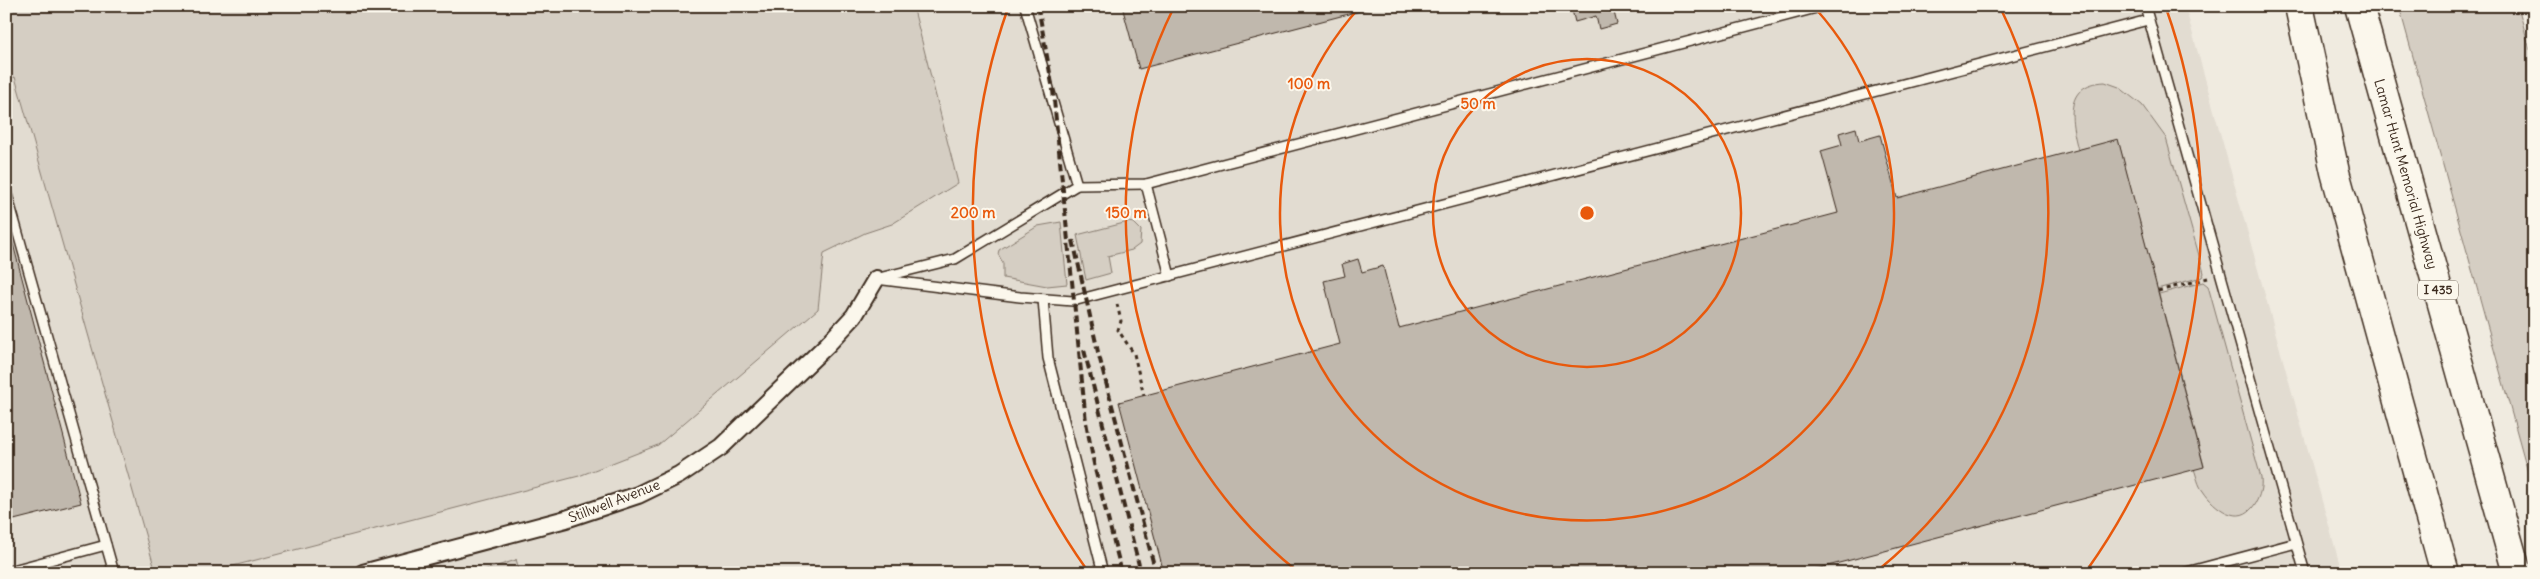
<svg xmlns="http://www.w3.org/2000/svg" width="2540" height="579" font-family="Delius,sans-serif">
  <rect width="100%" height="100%" fill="#f0ebe0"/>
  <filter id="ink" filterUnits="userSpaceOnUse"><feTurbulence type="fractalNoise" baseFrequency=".02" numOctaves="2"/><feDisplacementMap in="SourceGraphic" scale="10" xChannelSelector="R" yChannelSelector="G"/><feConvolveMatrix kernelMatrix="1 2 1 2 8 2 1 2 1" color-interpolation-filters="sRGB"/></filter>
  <g filter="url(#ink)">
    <!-- built -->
    <path fill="#e2dcd1" d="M6,6H2185L2342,573H6Z"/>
    <!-- green -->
    <g fill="#d5cec3" stroke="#887c70">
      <path d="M6,6H913L958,183L892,224L865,233L824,253L818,309L658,445L579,476L206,573H156L15,77L6,80Z"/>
      <path d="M2399,6H2518L2534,65V494Z"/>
      <path d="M2105,82L2119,87L2142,105L2166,138L2204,273L2202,277L2157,289L2118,140L2078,150C2071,122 2062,84 2105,82Z"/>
      <path d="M1061,222L1067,284L1047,286L1003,278V263L998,254L999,250L1038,226Z"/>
      <path d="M1128,222L1134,223L1141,230L1140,244L1132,250L1108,256L1111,273L1086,280L1077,235Z"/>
      <path d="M2203,282L2208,286L2261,478C2262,487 2260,496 2255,504C2240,528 2214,508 2203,491C2198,485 2197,477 2194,469L2204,466L2159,294Z"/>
      <path d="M516,559L520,573H475L516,560Z"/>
    </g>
    <!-- building -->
    <g fill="#c0b8ad" stroke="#3b2a1e">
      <path d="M1122,6H1379L1139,69Z"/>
      <path d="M1571,6H1635L1614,12L1617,24L1599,29L1596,16L1575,22Z"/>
      <path d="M1856,128L1859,141L1880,135L1897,198L2118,139L2204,467L1801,573H1164L1119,402L1340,344L1324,281L1345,276L1342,264L1358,259L1362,272L1383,266L1399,328L1838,213L1821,151L1842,145L1839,133Z"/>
      <path d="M6,217L81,503L6,522Z"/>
    </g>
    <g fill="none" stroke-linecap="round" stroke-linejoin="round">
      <!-- lane casing -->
      <g stroke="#3b2a1e" stroke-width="12">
        <g id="lane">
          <path d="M2145,6L2305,573"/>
          <path d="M1146,184L1170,276"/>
          <path d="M1077,185L1146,184L1824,6"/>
          <path d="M6,191L114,573"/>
          <path d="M883,277L955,259L1077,185L1025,6"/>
          <path d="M876,279L1020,297L1073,301L2148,20"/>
          <path d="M1043,299L1048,358L1103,573"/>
          <path d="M9,571L106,545"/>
          <path d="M2183,573L2296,543"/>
        </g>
      </g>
      <!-- street casing -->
      <g stroke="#3b2a1e" stroke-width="20">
        <path id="street" d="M363,573L566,519L638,495L679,475L721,447L827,345L854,316L876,279"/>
      </g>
      <!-- highway casing -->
      <g stroke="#3b2a1e" stroke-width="31">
        <g id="highway">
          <path d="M2299,6L2335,172L2445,573"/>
          <path d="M2359,6L2517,573"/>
        </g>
      </g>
      <!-- path -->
      <g stroke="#3b2a1e" stroke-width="3" stroke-dasharray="4 4" stroke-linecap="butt">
        <path d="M2158,291L2208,278"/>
        <path d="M1117,304L1121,321L1118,330L1134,354L1144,396"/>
      </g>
      <!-- lane -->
      <use href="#lane" stroke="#fbf7ec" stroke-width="9"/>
      <!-- street -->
      <use href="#street" stroke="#fbf7ec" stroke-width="16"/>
      <!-- highway -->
      <use href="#highway" stroke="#fbf7ec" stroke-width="28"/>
      <!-- rail -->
      <g stroke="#3b2a1e" stroke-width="4" stroke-dasharray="8 4" stroke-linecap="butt">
        <path d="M1038,6L1053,90L1086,422L1095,469L1122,573"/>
        <path d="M1073,240L1098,352L1156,573"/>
        <path d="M1084,350L1141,573"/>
      </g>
    </g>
  </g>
  <!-- distance rings -->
  <g fill="none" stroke="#e8590c" stroke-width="2.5">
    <circle cx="1587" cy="213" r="154"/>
    <path d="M1815 8A307 307 0 1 1 1359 8"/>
    <path d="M1297 571A461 461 0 0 1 1174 7M2000 7A461 461 0 0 1 1877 571"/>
    <path d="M1087 570A614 614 0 0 1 1008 8M2166 8A614 614 0 0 1 2087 570"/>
  </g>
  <g text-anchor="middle" stroke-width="4" stroke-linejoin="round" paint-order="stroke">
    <!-- shield labels -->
    <rect fill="#fbf7ec" stroke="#75685c" stroke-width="1" x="2418" y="280.5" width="40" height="19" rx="4"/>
    <g font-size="12" font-weight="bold" fill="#3b2a1e">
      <text x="2438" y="294">I 435</text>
    </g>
    <!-- street labels -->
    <g font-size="14" fill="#3b2a1e" stroke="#fbf7ec">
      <text transform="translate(2406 174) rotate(74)" y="5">Lamar Hunt Memorial Highway</text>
      <text transform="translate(614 501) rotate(-21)" y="5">Stillwell Avenue</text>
    </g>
  </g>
  <circle cx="1587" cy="213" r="8" fill="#e8590c" stroke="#fbf7ec" stroke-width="2.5"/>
  <g font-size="15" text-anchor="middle" font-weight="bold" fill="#e8590c" stroke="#fbf7ec" stroke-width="4" stroke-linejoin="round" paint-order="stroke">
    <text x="1309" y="89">100 m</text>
    <text x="1478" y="109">50 m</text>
    <text x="973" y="218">200 m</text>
    <text x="1126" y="218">150 m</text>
  </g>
  <!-- margin -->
  <rect width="2540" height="579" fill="none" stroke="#fbf7ec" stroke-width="25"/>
  <rect x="12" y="12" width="2515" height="554" fill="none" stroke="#3b2a1e" stroke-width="2" filter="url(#ink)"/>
</svg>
